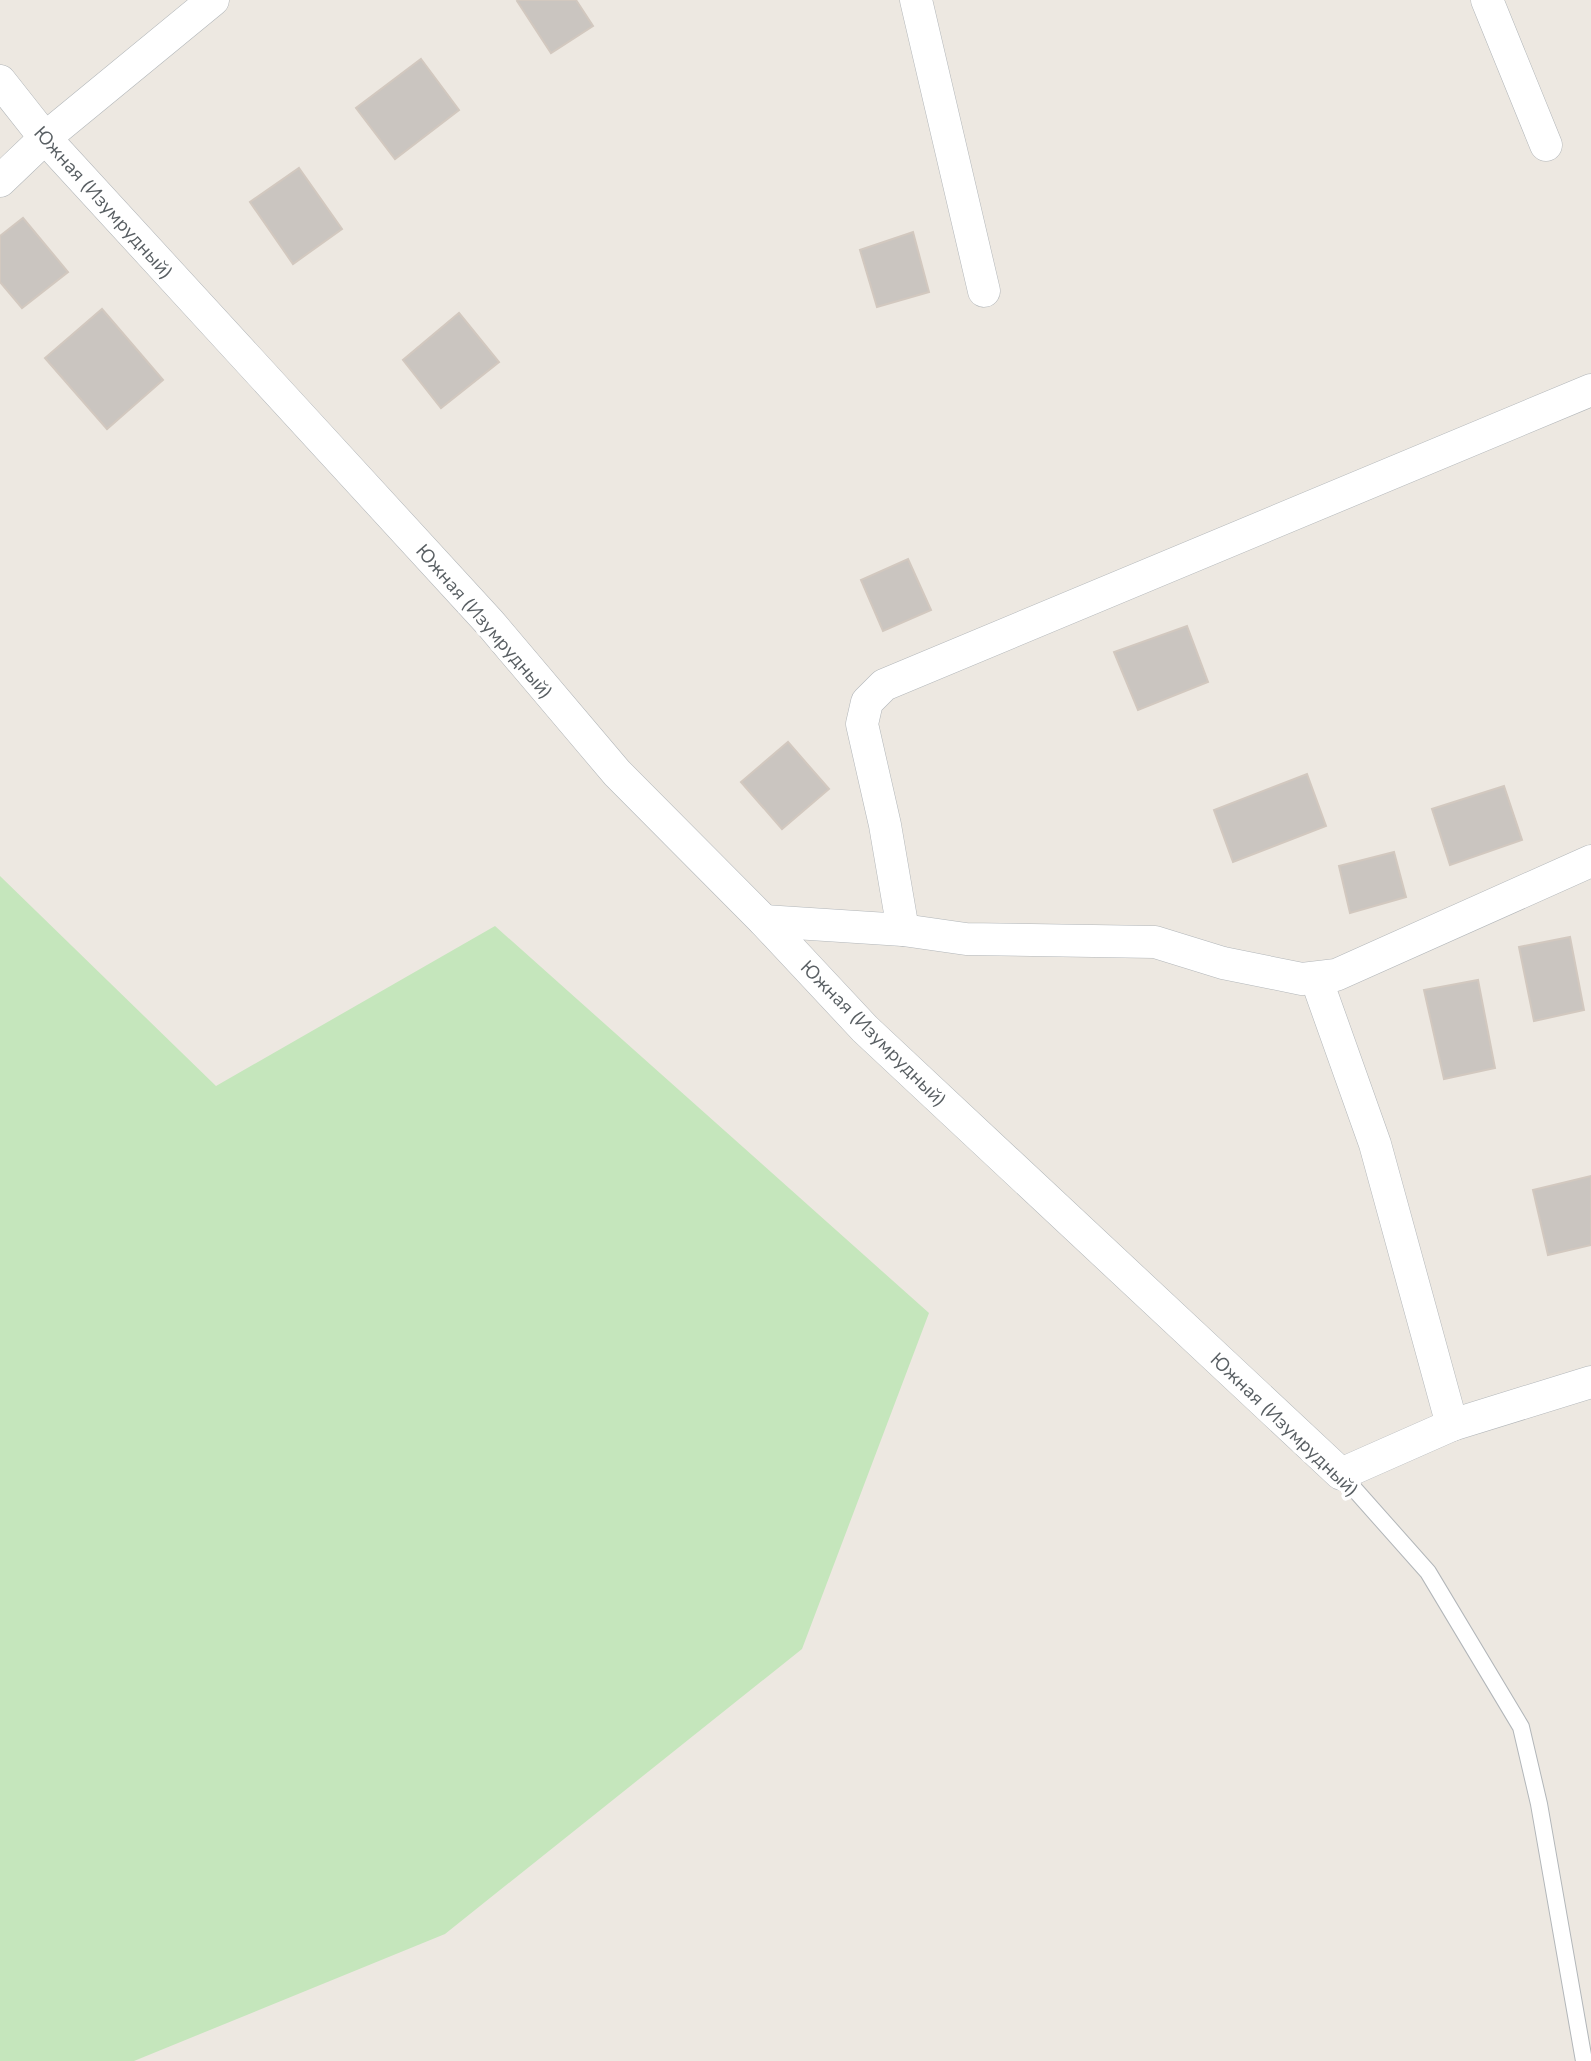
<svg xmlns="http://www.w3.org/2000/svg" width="1591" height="2061" font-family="'Nunito Sans',sans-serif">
  <rect width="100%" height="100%" fill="#ede8e1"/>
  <!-- green -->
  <path fill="#c5e6bc" d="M0,876L216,1086L495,926L929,1313L802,1649L445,1934L134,2061H0Z"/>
  <!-- building -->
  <g fill="#cac5c0" stroke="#d2c8bf" stroke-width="2">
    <path d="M518,0H576L593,26L551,53L517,1Z"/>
    <path d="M421,59L459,110L395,159L356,108Z"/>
    <path d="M299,168L342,229L293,264L250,202Z"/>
    <path d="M23,218L68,272L22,308L0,282V236Z"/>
    <path d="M913,232L929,292L877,307L860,250Z"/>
    <path d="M102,309L163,380L107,429L45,358Z"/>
    <path d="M459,313L499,362L441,408L403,360Z"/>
    <path d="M908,559L931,610L883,631L861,580Z"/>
    <path d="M1187,626L1208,682L1138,710L1114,652Z"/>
    <path d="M788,742L829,789L782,829L741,782Z"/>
    <path d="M1307,774L1326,826L1233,862L1214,810Z"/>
    <path d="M1504,786L1522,840L1450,865L1432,809Z"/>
    <path d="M1394,852L1406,897L1350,913L1339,866Z"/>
    <path d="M1570,937L1584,1010L1534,1021L1519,947Z"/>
    <path d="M1478,980L1495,1068L1444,1079L1424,990Z"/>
    <path d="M1591,1176V1245L1548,1255L1533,1190Z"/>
  </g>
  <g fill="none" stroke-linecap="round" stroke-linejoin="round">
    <!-- service casing -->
    <g stroke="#b2b6b9" stroke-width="18">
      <path id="service" d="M1341,1474L1428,1572L1521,1727L1539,1804L1584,2061"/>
    </g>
    <!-- minor casing -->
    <g stroke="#b2b6b9" stroke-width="33">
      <g id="minor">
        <path d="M916,0L984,291"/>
        <path d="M1487,0L1546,145"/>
        <path d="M0,81L45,138L490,623L617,773L764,921L865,1029L1341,1474L1452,1425L1591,1382"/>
        <path d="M0,181L45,138L213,0"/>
        <path d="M764,921L903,930L966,939L1155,942L1223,963L1302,979L1336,975L1591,861"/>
        <path d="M903,930L885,825L862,724L867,702L884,685L1591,390"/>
        <path d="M1316,978L1375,1144L1452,1425"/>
      </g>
    </g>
    <!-- service -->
    <use href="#service" stroke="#fff" stroke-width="16"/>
    <!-- minor -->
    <use href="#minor" stroke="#fff" stroke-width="32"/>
  </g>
  <g text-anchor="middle" stroke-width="7" stroke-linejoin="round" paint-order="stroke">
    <!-- street labels -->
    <g font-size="19" fill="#595f63" stroke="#fff">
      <text transform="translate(104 202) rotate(48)" y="7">Южная (Изумрудный)</text>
      <text transform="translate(485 621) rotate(49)" y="7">Южная (Изумрудный)</text>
      <text transform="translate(874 1033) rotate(45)" y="7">Южная (Изумрудный)</text>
      <text transform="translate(1285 1424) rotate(44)" y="7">Южная (Изумрудный)</text>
    </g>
  </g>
</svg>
